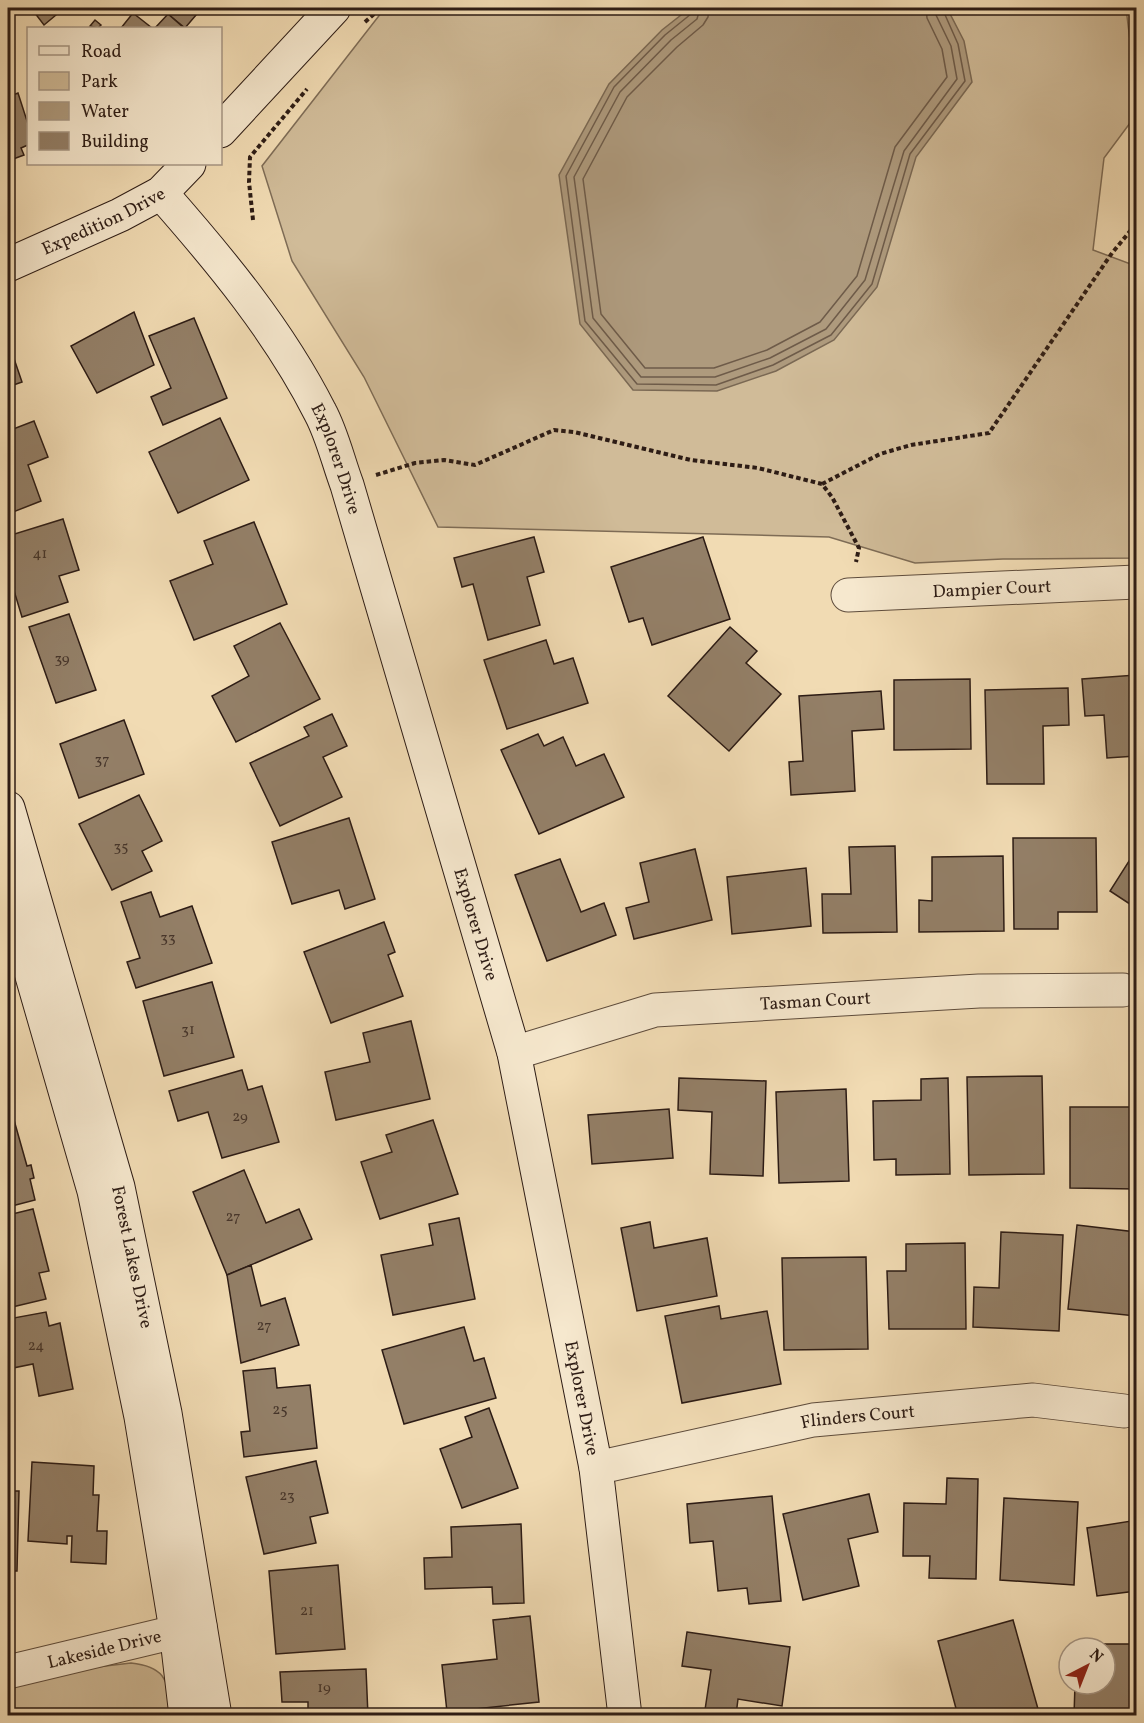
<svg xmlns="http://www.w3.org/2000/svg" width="1144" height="1723" font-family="Vollkorn,serif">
  <rect width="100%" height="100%" fill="#f1dbb3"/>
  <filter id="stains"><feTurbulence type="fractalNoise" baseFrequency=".00333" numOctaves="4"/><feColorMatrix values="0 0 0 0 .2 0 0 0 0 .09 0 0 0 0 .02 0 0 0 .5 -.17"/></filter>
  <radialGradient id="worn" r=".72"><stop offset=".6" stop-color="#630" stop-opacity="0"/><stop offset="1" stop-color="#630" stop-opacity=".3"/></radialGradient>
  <!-- green -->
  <g fill="#d0bb98" stroke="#7e6c56" stroke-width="1.5">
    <path d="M385,8H1126L1136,90V115L1104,158L1093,250L1136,266V558L1003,559L915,563L829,537L438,527L364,377L292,261L262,166Z"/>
    <path d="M131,1663C169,1667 167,1684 174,1715H8V1687L97,1667Z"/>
  </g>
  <!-- water -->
  <path fill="#ae9a7d" stroke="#7a6853" stroke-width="1.5" d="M690,8H947L964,41L972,82L916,157L877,287L834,340L776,371L717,391L633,390L580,324L559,175L609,84L662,30Z"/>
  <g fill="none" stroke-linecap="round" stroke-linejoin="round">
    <!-- shore -->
    <g stroke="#6e5b49" stroke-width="1.5">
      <path d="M693,8L691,14L665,35L614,87L566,176L585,321L637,384L716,385L773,365L831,335L872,284L910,154L965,81L958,44L942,8"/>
      <path d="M700,8L697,19L671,40L620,92L574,177L593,318L641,377H715L770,358L826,329L865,280L904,151L957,79L951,46L936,15L935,8"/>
      <path d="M709,8L708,17L703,25L677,47L627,97L583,179L601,314L645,368H714L767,350L820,322L857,276L895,147L947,77L942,49L927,18L926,8"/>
    </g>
  </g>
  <!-- building -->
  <g fill="#937f67" stroke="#2d1c15" stroke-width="1.5">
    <path d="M31,8H60L62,10L44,25Z"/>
    <path d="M174,8H202L185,28L168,14Z"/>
    <path d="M133,13L152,28H121Z"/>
    <path d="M168,14L184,28H155Z"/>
    <path d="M95,20L101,25L98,28L90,26Z"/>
    <path d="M18,93L28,124V145L21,148L24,155L8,161V97Z"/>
    <path d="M134,312L154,365L97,393L71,346Z"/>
    <path d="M194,318L227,398L163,425L151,397L171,388L149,336Z"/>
    <path d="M8,341L22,382L8,387Z"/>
    <path d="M220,418L249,480L178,513L149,452Z"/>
    <path d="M34,421L48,457L28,465L41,501L8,514V431Z"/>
    <path d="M63,519L79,570L59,576L68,602L22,617L8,571V536Z"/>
    <path d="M254,522L287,604L194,640L170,581L213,564L204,541Z"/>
    <path d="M534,537L544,572L527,577L540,625L488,640L473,584L462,587L454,558Z"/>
    <path d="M703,537L730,619L652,645L643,618L629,622L611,567Z"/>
    <path d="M69,614L96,690L56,703L29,627Z"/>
    <path d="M280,623L320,699L236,742L212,696L249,676L234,646Z"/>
    <path d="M730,627L757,651L746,663L781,694L729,751L668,696Z"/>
    <path d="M546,640L554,664L573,658L588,703L507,729L484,660Z"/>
    <path d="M1136,675V756L1107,758L1104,715L1085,716L1082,679Z"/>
    <path d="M970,679L971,749L894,750V680Z"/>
    <path d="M1068,688L1069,725L1043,726L1044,784H987L985,690Z"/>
    <path d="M881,691L884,729L852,731L855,791L791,795L789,762L803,761L799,696Z"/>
    <path d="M332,714L347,746L323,757L342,797L280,826L250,763L309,736L304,727Z"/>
    <path d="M124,720L144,774L79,798L60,744Z"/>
    <path d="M538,734L544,746L563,737L576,766L604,754L624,797L539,834L501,750Z"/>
    <path d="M139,795L162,841L142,851L152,871L112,890L79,824Z"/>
    <path d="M349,818L375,899L345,909L339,890L292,904L272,842Z"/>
    <path d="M1013,838H1096L1097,912H1058V929H1014Z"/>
    <path d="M895,846L897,932L823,933L822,894H851L849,847Z"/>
    <path d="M695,849L712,920L634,939L626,908L649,902L640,863Z"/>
    <path d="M1136,850V908L1110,891Z"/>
    <path d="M1003,856L1004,931L919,932V900L932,901V857Z"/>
    <path d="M560,859L581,912L604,903L616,935L547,961L515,875Z"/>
    <path d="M806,868L811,926L732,934L727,877Z"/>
    <path d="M151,892L160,917L192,906L212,963L136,988L127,962L140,958L121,902Z"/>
    <path d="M384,922L395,952L388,955L403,996L331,1023L304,952Z"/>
    <path d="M212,982L234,1057L164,1076L143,1001Z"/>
    <path d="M411,1021L430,1099L336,1120L325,1072L370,1062L363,1033Z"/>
    <path d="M242,1070L248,1090L262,1086L279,1142L222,1158L208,1112L178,1121L169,1091Z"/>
    <path d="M1042,1076L1044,1174L969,1175L967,1077Z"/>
    <path d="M679,1078L766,1081L763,1176L710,1174L712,1112L678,1110Z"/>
    <path d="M948,1078L950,1174L896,1175V1159L874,1160L873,1101L921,1100V1079Z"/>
    <path d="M846,1089L849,1181L779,1183L776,1092Z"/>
    <path d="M1070,1107H1136V1189L1070,1188Z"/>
    <path d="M669,1109L673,1158L592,1164L588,1115Z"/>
    <path d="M14,1120L27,1166L31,1165L34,1178L30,1179L35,1200L8,1207V1121Z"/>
    <path d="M433,1120L458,1194L380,1219L361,1162L392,1152L386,1135Z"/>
    <path d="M244,1170L266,1223L299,1209L312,1239L227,1275L193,1192Z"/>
    <path d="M33,1209L49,1271L39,1273L46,1299L8,1308V1215Z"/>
    <path d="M459,1218L475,1299L393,1315L381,1255L433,1245L429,1224Z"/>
    <path d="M650,1222L654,1248L707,1238L717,1296L637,1311L621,1228Z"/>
    <path d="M1077,1225L1136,1232V1316L1068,1309Z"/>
    <path d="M1001,1232L1063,1235L1059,1331L973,1327L974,1287L999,1288Z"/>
    <path d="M965,1243L966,1329H889L887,1271H906V1244Z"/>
    <path d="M866,1257L868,1349L784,1350L782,1258Z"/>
    <path d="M251,1265L261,1306L285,1298L299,1345L241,1363L227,1275Z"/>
    <path d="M719,1306L721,1319L767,1311L781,1384L682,1403L665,1316Z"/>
    <path d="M46,1312L49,1326L60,1323L73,1389L39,1396L33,1364L8,1369V1319Z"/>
    <path d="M464,1327L474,1361L484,1358L496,1398L404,1424L382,1350Z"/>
    <path d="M275,1368L277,1388L310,1385L317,1448L244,1457L241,1432L250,1431L243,1371Z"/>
    <path d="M489,1408L518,1488L462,1508L440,1449L472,1437L465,1417Z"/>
    <path d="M316,1461L328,1513L310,1517L316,1543L264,1554L246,1477Z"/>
    <path d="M32,1462L94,1466L93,1495H99L97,1531H107L106,1564L71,1562L72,1536H67V1544L28,1541Z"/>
    <path d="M947,1478L978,1479L976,1579L929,1578L930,1556H903L904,1503L946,1504Z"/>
    <path d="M8,1491H19L17,1571H8Z"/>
    <path d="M869,1494L878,1532L848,1539L859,1586L803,1600L783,1514Z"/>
    <path d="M772,1496L781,1601L749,1604L747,1588L718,1591L713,1541L690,1543L687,1504Z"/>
    <path d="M1004,1498L1078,1502L1074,1585L1000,1580Z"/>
    <path d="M1136,1509V1591L1097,1596L1087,1528L1132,1521L1130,1510Z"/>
    <path d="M521,1524L524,1603L493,1604L492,1587L425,1589L424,1558L452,1557L451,1527Z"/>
    <path d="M338,1565L345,1649L276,1654L269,1571Z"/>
    <path d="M530,1616L539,1702L447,1712L442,1665L497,1659L493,1620Z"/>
    <path d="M1013,1620L1040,1716H958L938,1641Z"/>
    <path d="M687,1632L790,1647L782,1706L738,1699L736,1715L705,1710L711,1670L682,1666Z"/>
    <path d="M1075,1644H1133L1132,1691H1136V1716H1074L1075,1684H1105V1648H1075Z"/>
    <path d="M366,1669L368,1716H308V1702H282L280,1672Z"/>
    <path d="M541,1712V1716H503Z"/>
  </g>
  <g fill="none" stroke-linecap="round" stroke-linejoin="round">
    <!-- street casing -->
    <g stroke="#5e4c3c" stroke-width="35">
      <g id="street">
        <path id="s1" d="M848,595L1136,582"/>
        <path id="s2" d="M514,1053L655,1010L979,991L1123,990"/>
        <path id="s3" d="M596,1468L813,1420L1033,1400L1124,1411"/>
        <path id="s4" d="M8,1672L200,1626"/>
      </g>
    </g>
    <!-- secondary casing -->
    <g stroke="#2d1c15" stroke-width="35">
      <g id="secondary">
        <path d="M220,131L334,8"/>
        <path id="s5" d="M161,193C220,260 279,331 320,412C332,434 338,461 347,485L514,1053L596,1468L625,1716"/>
        <path id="s6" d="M8,265L120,215L161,193L189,164"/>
        <path id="s7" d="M8,808L118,1187L165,1413L215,1716"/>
        <path d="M8,893L94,1191L141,1417L176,1630L186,1716"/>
      </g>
    </g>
    <!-- path -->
    <g stroke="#2d1c15" stroke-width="4" stroke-dasharray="4.5 3" stroke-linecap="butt">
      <path d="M365,22L381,8"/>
      <path d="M253,220L249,182L250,157L307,89"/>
      <path d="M376,475L415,463L444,460L475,465L554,430L574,432L691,460L758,468L822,484L832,497L859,548L856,562"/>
      <path d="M822,484L880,454L911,445L989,433L1112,253L1136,224"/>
    </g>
    <!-- street -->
    <use href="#street" stroke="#f6e8ce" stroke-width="33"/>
    <!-- secondary -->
    <use href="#secondary" stroke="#f6e8ce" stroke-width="33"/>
  </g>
  <g text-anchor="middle" stroke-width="4.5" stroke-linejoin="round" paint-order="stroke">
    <!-- number labels -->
    <g font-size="15" fill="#46352a">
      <text x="40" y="558">41</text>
      <text x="62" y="663">39</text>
      <text x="102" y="764">37</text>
      <text x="121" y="851">35</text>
      <text x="168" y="942">33</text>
      <text x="188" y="1034">31</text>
      <text x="240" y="1121">29</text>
      <text x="233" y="1221">27</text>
      <text x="264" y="1330">27</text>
      <text x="36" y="1350">24</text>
      <text x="280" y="1414">25</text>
      <text x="287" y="1500">23</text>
      <text x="307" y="1615">21</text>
      <text x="324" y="1692">19</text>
    </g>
    <!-- street labels -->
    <g font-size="18" fill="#2d1c15" stroke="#f6e8ce">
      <text dy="6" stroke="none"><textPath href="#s6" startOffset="105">Expedition Drive</textPath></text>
      <text dy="6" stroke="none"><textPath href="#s5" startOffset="321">Explorer Drive</textPath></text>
      <text dy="6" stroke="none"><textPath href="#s1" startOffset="144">Dampier Court</textPath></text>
      <text dy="6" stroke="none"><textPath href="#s5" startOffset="807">Explorer Drive</textPath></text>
      <text dy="6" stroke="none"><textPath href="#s2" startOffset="308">Tasman Court</textPath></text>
      <text dy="6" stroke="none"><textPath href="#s7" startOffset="466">Forest Lakes Drive</textPath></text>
      <text dy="6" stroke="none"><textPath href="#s5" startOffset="1293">Explorer Drive</textPath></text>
      <text dy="6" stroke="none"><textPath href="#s3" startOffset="267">Flinders Court</textPath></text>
      <text dy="6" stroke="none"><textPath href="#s4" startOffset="99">Lakeside Drive</textPath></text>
    </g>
  </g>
  <!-- margin -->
  <rect width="1144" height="1723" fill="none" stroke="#f1dbb3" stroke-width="30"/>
  <rect x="9" y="9" width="1126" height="1705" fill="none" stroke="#2d1c15" stroke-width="3"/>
  <rect x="15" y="15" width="1114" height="1693" fill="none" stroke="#2d1c15" stroke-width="1.5"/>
  <!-- legend -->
  <rect x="27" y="27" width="195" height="138" fill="#f6e8ce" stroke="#a69684" stroke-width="1.5"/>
  <rect x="39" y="46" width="30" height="9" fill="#f6e8ce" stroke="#a69684" stroke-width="1.5"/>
  <text x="81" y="57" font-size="18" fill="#2d1c15">Road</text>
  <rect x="39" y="72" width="30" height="18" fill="#d0bb98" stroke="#a69684" stroke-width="1.5"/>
  <text x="81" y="87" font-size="18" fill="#2d1c15">Park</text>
  <rect x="39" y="102" width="30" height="18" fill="#ae9a7d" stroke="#a69684" stroke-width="1.5"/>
  <text x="81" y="117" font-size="18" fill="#2d1c15">Water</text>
  <rect x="39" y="132" width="30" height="18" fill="#937f67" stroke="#a69684" stroke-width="1.5"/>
  <text x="81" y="147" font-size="18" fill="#2d1c15">Building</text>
  <!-- north arrow -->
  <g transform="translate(1087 1666) rotate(42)"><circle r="28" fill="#f6e8ce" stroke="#a69684" stroke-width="1.5"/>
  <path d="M0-4.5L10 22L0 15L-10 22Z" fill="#8f2418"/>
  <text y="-9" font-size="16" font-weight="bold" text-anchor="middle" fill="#2d1c15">N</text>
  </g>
  <rect width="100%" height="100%" filter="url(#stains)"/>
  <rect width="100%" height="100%" fill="url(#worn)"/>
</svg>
